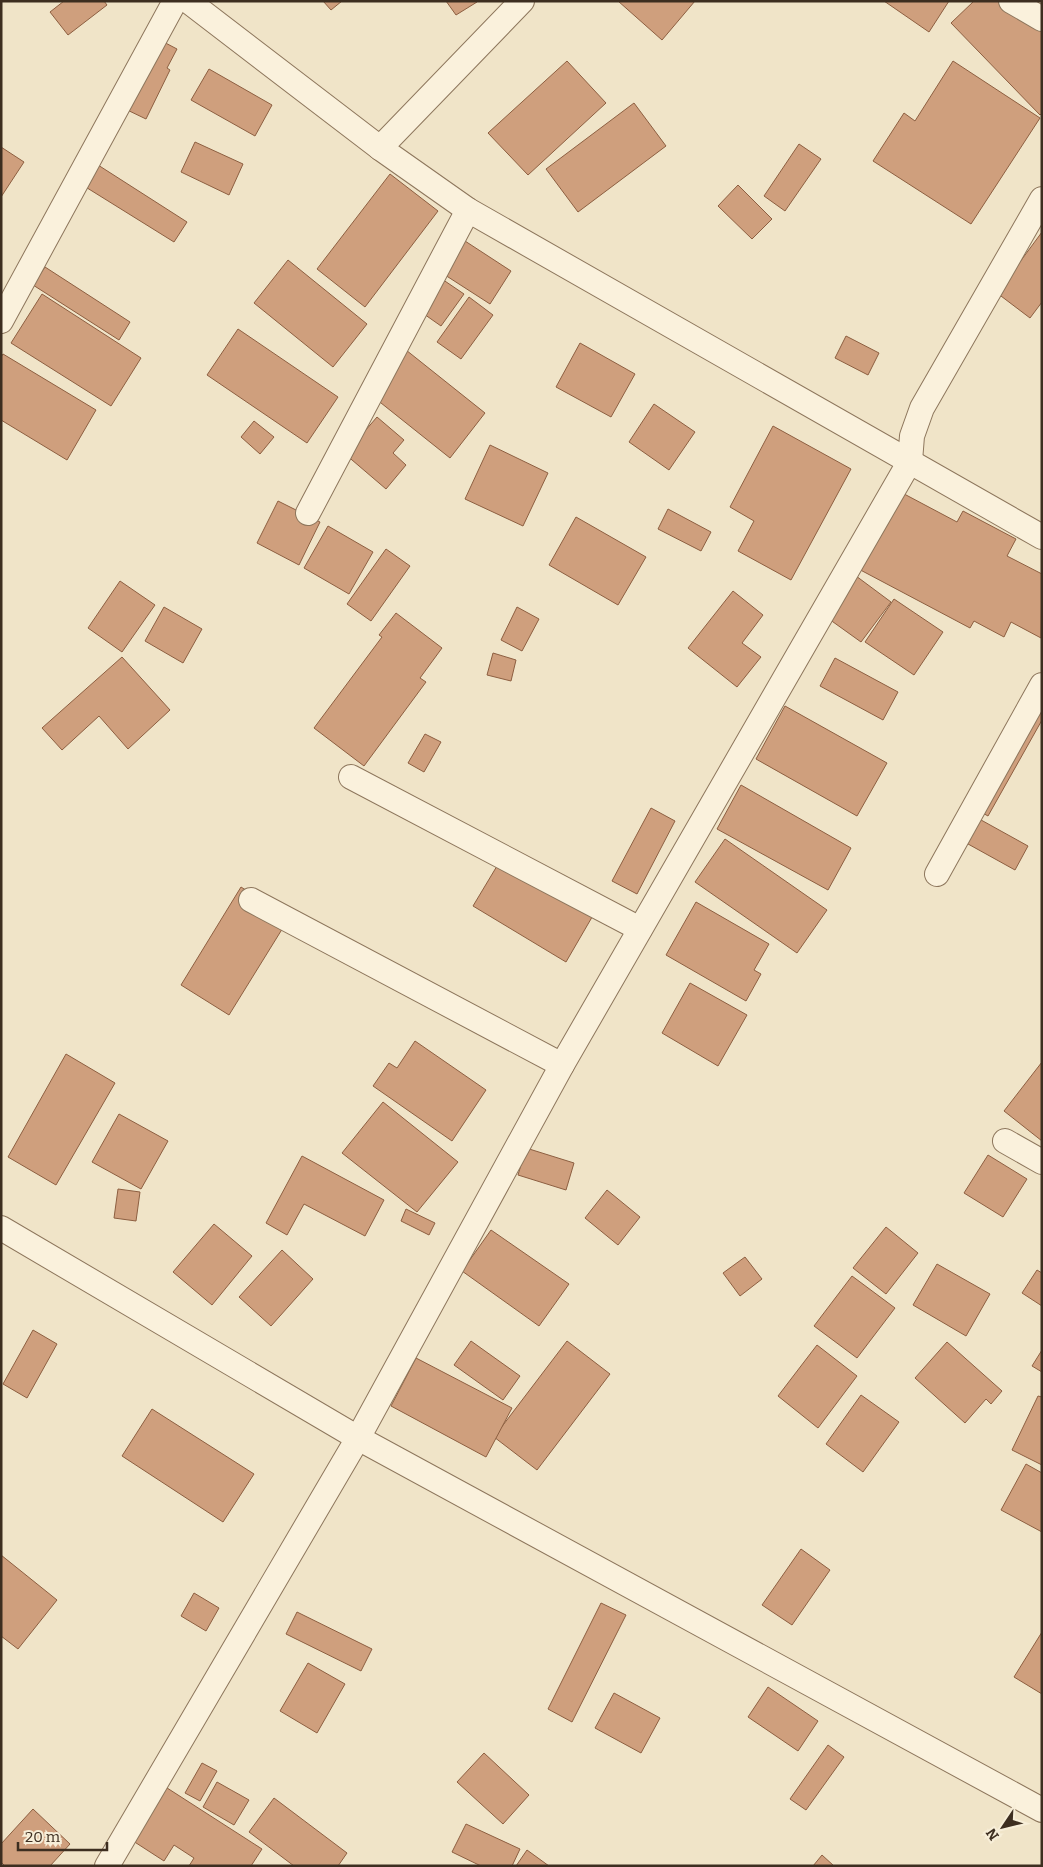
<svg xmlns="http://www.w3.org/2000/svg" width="1043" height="1867" font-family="Bitter,serif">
  <rect width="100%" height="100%" fill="#f0e4c8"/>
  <!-- building -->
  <g fill="#cf9f7d" stroke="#8d5f41">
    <path d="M64,1H104L107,5L68,35L50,12Z"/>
    <path d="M323,1H342L331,10Z"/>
    <path d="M446,1H476L477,2L456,15Z"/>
    <path d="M618,1H695L662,40Z"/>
    <path d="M884,1H949L929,32Z"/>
    <path d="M974,1H1016L1042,28V113L1040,115L951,23Z"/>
    <path d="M156,38L177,49L167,68L170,70L146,119L121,107Z"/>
    <path d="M567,61L606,103L528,175L488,133Z"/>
    <path d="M953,61L1040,118L971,224L873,161L904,113L915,121Z"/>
    <path d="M209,69L272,105L255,136L191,100Z"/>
    <path d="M634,103L666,146L578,212L546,169Z"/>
    <path d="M195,142L243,164L229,195L181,172Z"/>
    <path d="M799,144L821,159L785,211L764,196Z"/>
    <path d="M1,147L24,162L1,197Z"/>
    <path d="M98,165L187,222L174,242L84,186Z"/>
    <path d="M390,174L438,211L365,307L317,269Z"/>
    <path d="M738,185L772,219L752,239L718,206Z"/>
    <path d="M1042,232V302L1030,318L997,293Z"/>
    <path d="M465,241L511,271L490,304L445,275Z"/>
    <path d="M288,260L367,324L333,367L254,303Z"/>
    <path d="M45,267L130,322L119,340L33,285Z"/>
    <path d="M436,275L464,294L441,326L414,307Z"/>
    <path d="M42,294L141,358L111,406L11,343Z"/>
    <path d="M469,297L493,315L461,359L437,342Z"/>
    <path d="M238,329L338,397L307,443L207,375Z"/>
    <path d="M846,336L879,353L868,375L835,358Z"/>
    <path d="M580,343L635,374L611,417L556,387Z"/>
    <path d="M406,350L485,413L450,458L371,395Z"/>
    <path d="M3,354L96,410L67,460L1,420V357Z"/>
    <path d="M654,404L695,432L669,470L629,442Z"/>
    <path d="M377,417L404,440L393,453L406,465L386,489L345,454Z"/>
    <path d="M254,421L274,437L260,454L241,437Z"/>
    <path d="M773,426L851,469L791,580L738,551L754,521L730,507Z"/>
    <path d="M490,445L548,473L523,526L465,499Z"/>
    <path d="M891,487L957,522L963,511L1016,539L1007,556L1042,574L1041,638L1011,622L1004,637L974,621L970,628L851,565Z"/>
    <path d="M278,501L320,522L299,565L257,543Z"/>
    <path d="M668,509L711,532L701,551L658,529Z"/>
    <path d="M576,517L646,557L618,605L549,565Z"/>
    <path d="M328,526L373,552L349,594L304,568Z"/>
    <path d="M386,549L410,566L371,621L347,604Z"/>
    <path d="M852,573L891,602L861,642L822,614Z"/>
    <path d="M120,581L155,605L122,652L88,628Z"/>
    <path d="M733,591L763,615L742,643L761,657L737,687L688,648Z"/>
    <path d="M894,599L943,632L914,675L865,642Z"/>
    <path d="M164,607L202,629L183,663L145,641Z"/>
    <path d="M517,607L539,619L522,651L501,640Z"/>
    <path d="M396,613L442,648L420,678L426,682L364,766L314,728L382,637L379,635Z"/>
    <path d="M493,653L516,660L511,681L487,675Z"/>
    <path d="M122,657L170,710L128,749L99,716L62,750L42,728Z"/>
    <path d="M835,658L898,692L883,720L820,686Z"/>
    <path d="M785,706L887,763L857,816L756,759Z"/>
    <path d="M1042,710V720L988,816L965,803Z"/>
    <path d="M425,734L441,742L424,772L408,763Z"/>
    <path d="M741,785L851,848L828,890L717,829Z"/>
    <path d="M651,808L675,821L637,894L612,881Z"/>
    <path d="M963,810L1028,846L1015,870L950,834Z"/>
    <path d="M725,839L827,910L797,953L695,882Z"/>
    <path d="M503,856L595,912L566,962L473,906Z"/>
    <path d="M241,887L289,918L229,1015L181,985Z"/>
    <path d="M696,902L769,944L754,970L761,974L746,1001L666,955Z"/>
    <path d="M690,983L747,1015L718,1066L662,1033Z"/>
    <path d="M415,1041L486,1090L452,1141L373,1086L389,1063L397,1068Z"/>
    <path d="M66,1054L115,1083L56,1185L8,1157Z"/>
    <path d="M1042,1062V1141L1004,1111Z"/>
    <path d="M383,1102L458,1162L417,1212L342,1153Z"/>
    <path d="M119,1114L168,1141L141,1189L92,1162Z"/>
    <path d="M526,1148L574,1163L566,1190L518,1175Z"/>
    <path d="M988,1155L1027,1179L1003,1217L964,1193Z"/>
    <path d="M302,1156L384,1200L365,1236L304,1204L287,1235L266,1223Z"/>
    <path d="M118,1189L140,1192L136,1221L114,1218Z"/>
    <path d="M607,1190L640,1217L618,1245L585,1218Z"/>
    <path d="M406,1209L435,1223L429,1235L401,1221Z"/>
    <path d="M214,1224L252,1256L212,1305L173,1272Z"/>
    <path d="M886,1227L918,1253L886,1294L853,1268Z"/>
    <path d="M491,1230L569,1284L539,1326L462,1271Z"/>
    <path d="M282,1250L313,1279L271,1326L239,1297Z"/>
    <path d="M745,1257L762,1279L740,1296L723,1273Z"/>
    <path d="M937,1264L990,1294L966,1336L913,1305Z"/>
    <path d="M1037,1270L1042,1273V1306L1022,1293Z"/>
    <path d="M852,1276L895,1308L857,1358L814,1326Z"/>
    <path d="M33,1330L57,1344L27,1398L3,1384Z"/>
    <path d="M471,1341L520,1376L503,1400L454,1365Z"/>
    <path d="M567,1341L610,1374L537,1470L494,1437Z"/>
    <path d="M947,1342L1002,1391L991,1404L986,1399L965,1423L915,1378Z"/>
    <path d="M817,1345L857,1376L818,1428L778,1396Z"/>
    <path d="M1042,1350V1372L1032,1366Z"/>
    <path d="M416,1358L512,1408L486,1457L391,1406Z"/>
    <path d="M861,1395L899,1422L863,1472L826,1444Z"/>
    <path d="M1038,1396L1042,1397V1465L1012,1450Z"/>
    <path d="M152,1409L254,1474L223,1522L122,1456Z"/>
    <path d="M1026,1464L1042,1473V1532L1001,1510Z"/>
    <path d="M801,1549L830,1570L792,1625L762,1605Z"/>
    <path d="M1,1555L57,1600L18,1649L1,1636Z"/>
    <path d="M194,1593L219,1608L206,1631L181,1616Z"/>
    <path d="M601,1603L626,1615L572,1722L548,1709Z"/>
    <path d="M297,1612L372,1649L361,1671L286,1634Z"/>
    <path d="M1042,1632V1694L1014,1677Z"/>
    <path d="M308,1663L345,1684L317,1733L280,1711Z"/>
    <path d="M768,1687L818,1721L798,1751L748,1717Z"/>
    <path d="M614,1693L660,1718L641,1753L595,1728Z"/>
    <path d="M828,1745L844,1757L806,1810L790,1799Z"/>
    <path d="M484,1753L529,1795L503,1824L457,1782Z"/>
    <path d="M202,1763L217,1771L200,1801L185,1793Z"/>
    <path d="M217,1782L249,1800L234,1825L203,1807Z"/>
    <path d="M164,1786L262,1849L251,1866H189L194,1858L174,1845L164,1861L130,1839Z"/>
    <path d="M274,1798L347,1853L338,1866H294L249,1832Z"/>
    <path d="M33,1809L70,1844L50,1866H5L1,1862V1844Z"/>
    <path d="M466,1824L520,1849L512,1866H481L452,1852Z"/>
    <path d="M527,1850L549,1866H516Z"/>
    <path d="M822,1855L834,1866H813Z"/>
  </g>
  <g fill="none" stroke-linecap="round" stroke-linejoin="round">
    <!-- minor casing -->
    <g stroke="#8d765c" stroke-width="26">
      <g id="minor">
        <path d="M188,1L380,148L468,210L1042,537"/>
        <path d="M1011,1L1042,19"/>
        <path d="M380,148L522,1"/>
        <path d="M1042,199L922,408L912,436L910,461L562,1065L358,1438L1042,1810"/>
        <path d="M1,321L175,1"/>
        <path d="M308,513L468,210"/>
        <path d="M351,777L640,929"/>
        <path d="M937,874L1042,685"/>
        <path d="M251,900L562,1065"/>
        <path d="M1005,1141L1042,1162"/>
        <path d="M1,1228L358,1438L107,1866"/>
      </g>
    </g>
    <!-- minor -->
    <use href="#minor" stroke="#faf1dc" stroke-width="24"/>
  </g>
  <!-- border -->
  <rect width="1043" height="1867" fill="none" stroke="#3d2e20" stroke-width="5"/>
  <!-- north arrow -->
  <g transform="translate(1003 1827) rotate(235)" stroke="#f7eed8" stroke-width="4" paint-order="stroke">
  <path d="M0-4L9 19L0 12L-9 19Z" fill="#3d2e20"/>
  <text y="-8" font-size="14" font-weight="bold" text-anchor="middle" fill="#3d2e20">N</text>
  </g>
  <!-- scale -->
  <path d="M18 1842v8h89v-8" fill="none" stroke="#3d2e20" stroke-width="2.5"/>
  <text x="25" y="1842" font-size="15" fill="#3d2e20" stroke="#f7eed8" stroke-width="4" paint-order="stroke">20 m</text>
</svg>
